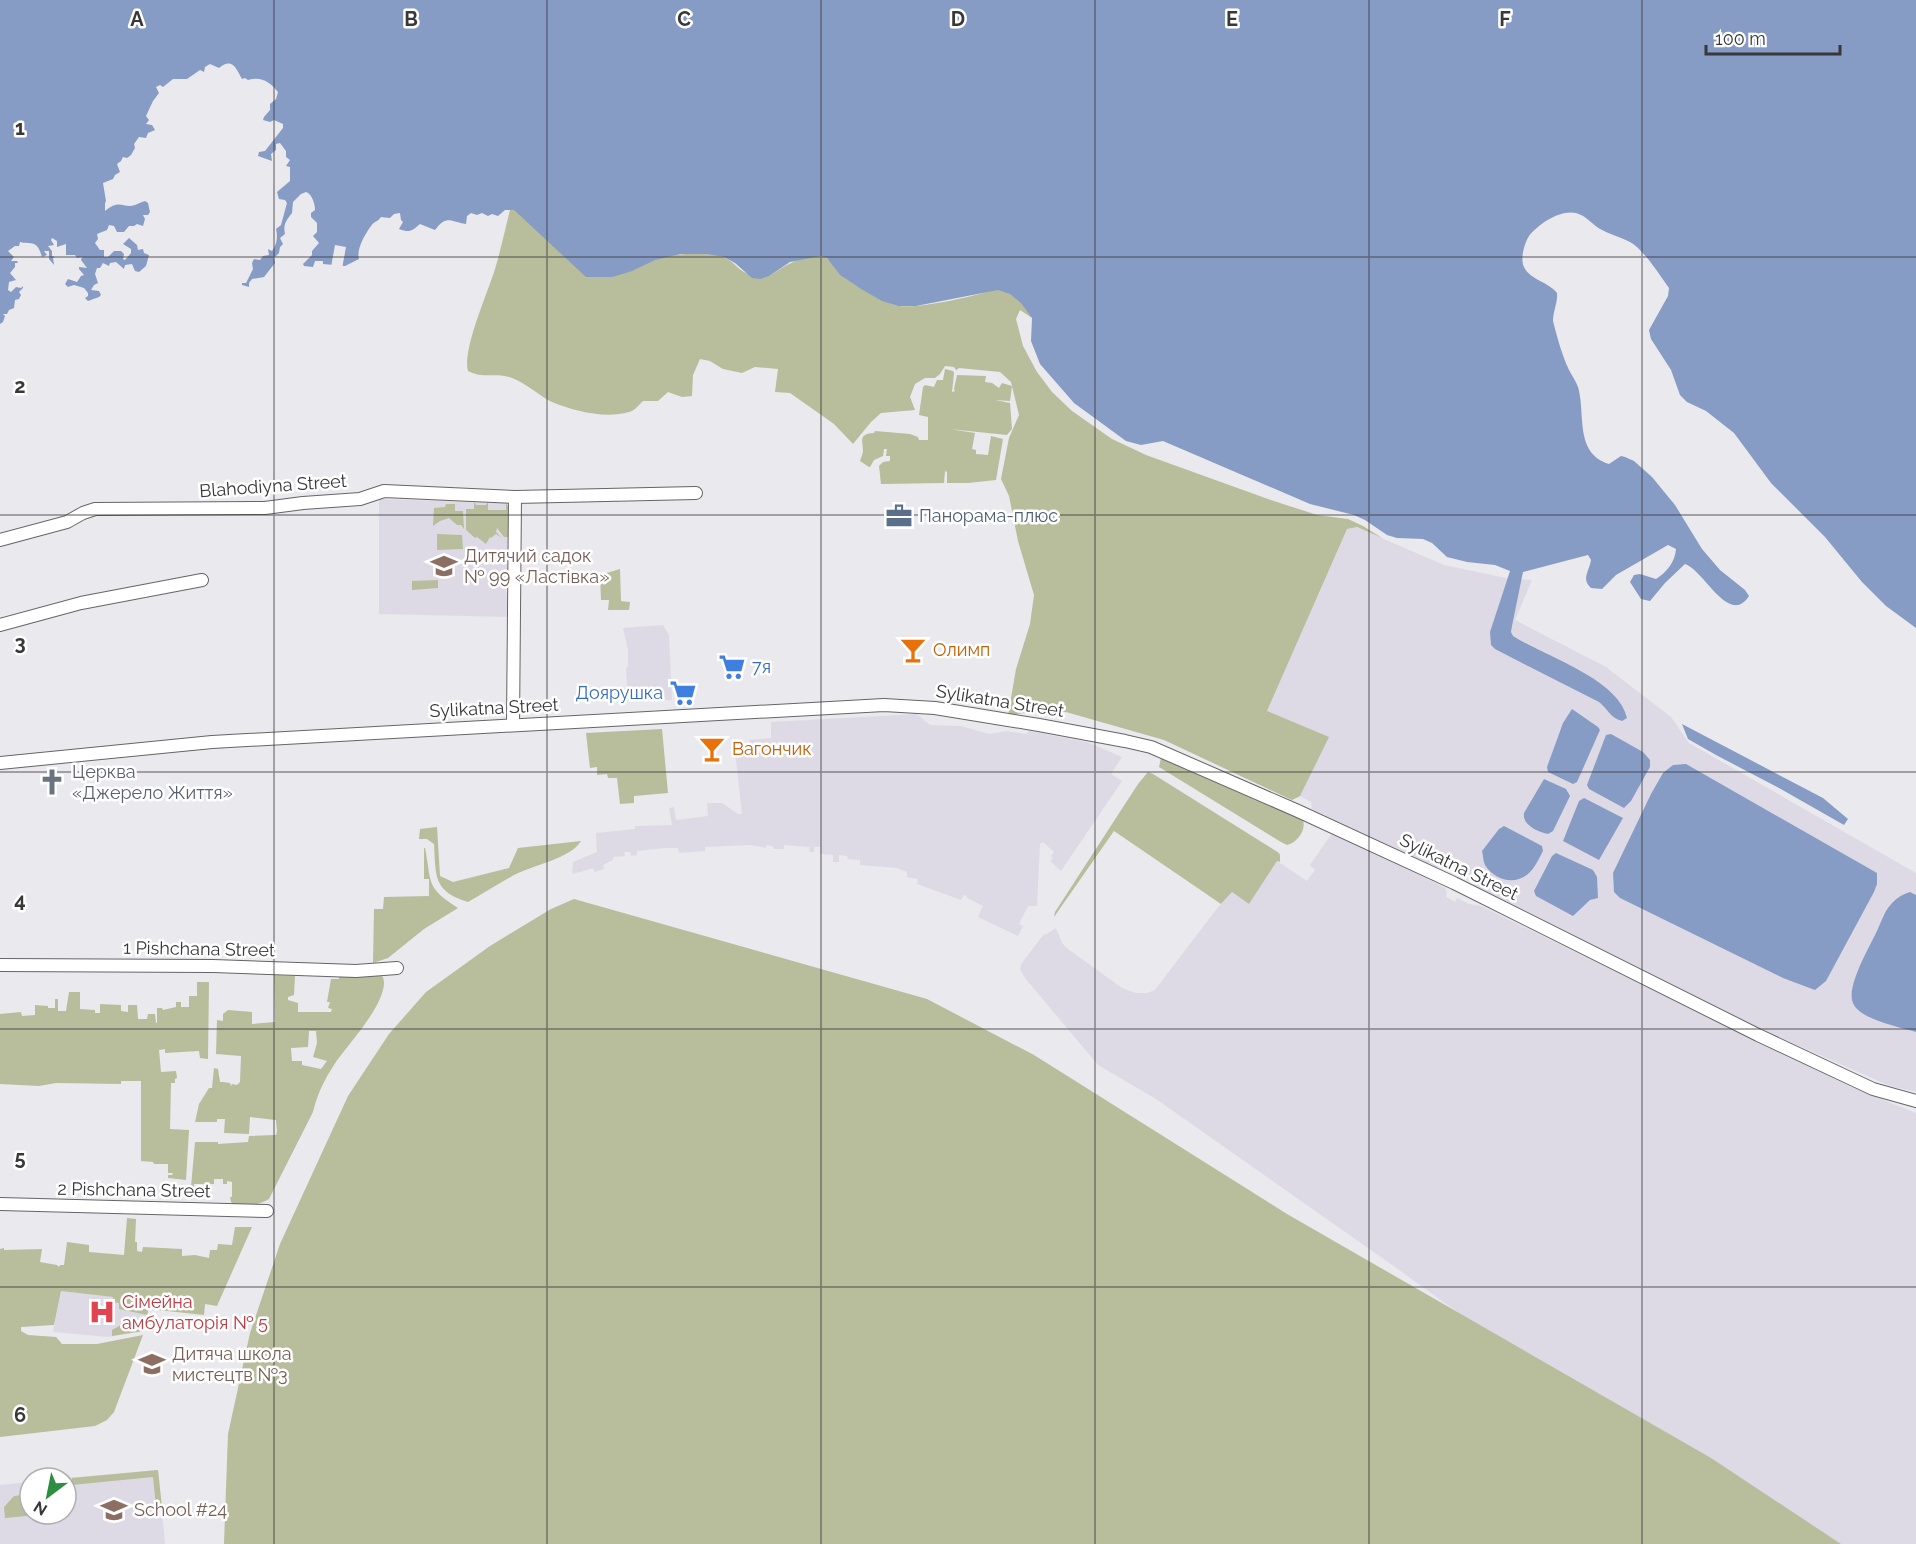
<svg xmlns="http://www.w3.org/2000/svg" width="1916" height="1544" font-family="Raleway,sans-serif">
  <rect width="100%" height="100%" fill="#eae9ed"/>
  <!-- built -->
  <g fill="#dddae5">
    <path d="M379,499L506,503L510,509L509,583L506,585V592L509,595V617L379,614Z"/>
    <path d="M1356,527L1444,565L1506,578L1532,580L1515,620L1606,667L1671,717L1689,743L1916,873V1092L1890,1086L1763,1030L1509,905L1475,887L1465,863L1461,861L1458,859L1434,868L1312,809L1311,802L1300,796L1292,800L1234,772L1267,711L1347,529Z"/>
    <path d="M663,625L669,635L672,700L628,701L626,668L628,667V650L623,628Z"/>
    <path d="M917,714L930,725L961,726L989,734L1006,731L1026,734L1029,731L1087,742L1122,757L1111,774L1122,781L1061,871L1050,861L1053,858L1051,856L1054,852L1043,842L1040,844L1037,906H1028L1019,924L1023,926L1018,936L978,917L983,906L967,898V896L964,895L961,900L917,884L918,879L907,877V872L897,868L860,865V860L848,859L847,856L839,855V862H833V855L820,854V847H814V852H810L809,847L784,845V849H774L773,846L766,845V848L751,845L705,847V851L679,853L678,848H666L637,851V855L631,856L630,852H624L625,856L613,857V860L603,865L604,869L597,871L595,873L593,868L573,874L572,871L573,862L597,852L596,833L635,829V826L672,825L669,808L674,807L676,820L708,816L707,803H722L738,814H742L735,751L750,750L749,740L771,738V722Z"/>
    <path d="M1333,832L1344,840L1347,837L1445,888L1447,893L1446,897L1455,902L1457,898L1469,904L1481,906L1851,1087L1916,1113V1544H1673L1489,1335L1395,1267L1156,1099L1098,1065L1025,978L1020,969L1021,964L1044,934L1045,935L1056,928L1062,943L1068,949L1122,988L1136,993H1147L1155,990L1215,911L1232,892L1249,904L1277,861L1307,881L1315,870L1310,865Z"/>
    <path d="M61,1291L148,1301L146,1326L143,1331L108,1337L53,1332Z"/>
    <path d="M158,1470L165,1544H0V1485L30,1482V1514H66V1478Z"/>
  </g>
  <!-- green -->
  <g fill="#b8bd9c" fill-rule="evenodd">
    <path d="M510,210H516L613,277C628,272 642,263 657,259C678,253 702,251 723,257C734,261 738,270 746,273C752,276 762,275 769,276C781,268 813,247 828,259C832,262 835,269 839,273C849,283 886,304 899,306C925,309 992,292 1016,283L1032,318L1020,310L1016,319L1023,346L1037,372L1052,392L1072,411L1112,439L1146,455L1268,499L1317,515L1348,519L1363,526L1382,538L1357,527L1347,529L1267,711L1329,737L1300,796L1292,800L1164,740L1066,712L1033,711L1008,716L1016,669L1030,624L1034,595L1018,541L1009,496L1001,479L1009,438L1019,415L1011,382L1000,372L959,368L956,370L954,367L945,366L940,374L935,378H925L915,384L910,397L915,410L881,413L871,422L853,444L834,424L790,393L775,392L778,369L755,367L742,373L723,369L710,361L700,359L693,375L692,396L682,397L668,392L658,401H643C639,405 634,411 629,412C605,419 574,411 552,402C539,396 528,384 512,378C497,372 482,379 468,371C462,350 488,292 495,269C501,249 505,230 510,210Z"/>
    <path d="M945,369L953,371L954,373L952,392L955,391L954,389L957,375L986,376L985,382L992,383L999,388L1002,383L1012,386L1010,401L995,400L1010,403L1012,429L1007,435L949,429L975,433L972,449L976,450V454L988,455L991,436L1003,439L996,480L968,483H947V472L945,471L944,483L881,484L879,466L883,462L890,461V456H886L887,449H884L883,456L874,460L870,467H869L860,461C861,457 863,454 863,451C863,440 858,434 874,433L875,431L910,434L918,437L919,440H928V417L919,415L923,387L925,385L934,387L937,380H943Z"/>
    <path d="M474,502L476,505H486L488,502V510H506V503L510,509L509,537H504L497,528L496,532L502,538L496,534L491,538L490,537L486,544L477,537L475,538L466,530V509H474Z"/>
    <path d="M446,504H455V511H463L464,529L461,525H457L449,518L440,521L433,526L434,508L445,507Z"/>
    <path d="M437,534L462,535L463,549L437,550Z"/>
    <path d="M620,569L621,601L630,602L629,610H608L609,600H601L600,575Z"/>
    <path d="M438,580V588L412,590V581Z"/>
    <path d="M662,729L668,793L634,796V803L620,804L617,778H608L607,774L597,775V767L590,768L586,733Z"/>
    <path d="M1161,758L1168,760L1302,818C1308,829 1297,843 1287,845L1281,842L1159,767Z"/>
    <path d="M1148,772L1153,774L1279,853L1280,855V862L1277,861L1249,904L1232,892L1221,904L1114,831L1054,917L1055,912L1138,784Z"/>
    <path d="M437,827L440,876L453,882L509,868L518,848L581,841C570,859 533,865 514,875C498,884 484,893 468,902C433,891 436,877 434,844L427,839H419L420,829Z"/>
    <path d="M424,848H425C432,883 425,887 458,908L424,929L388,958L373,963L374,909H383L384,897L429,896V879H424Z"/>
    <path d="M574,899L927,999L1034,1055L1287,1214L1711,1458L1841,1544H224L228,1434L250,1333L280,1244L348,1096L389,1034L426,992L490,946L551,909Z"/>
    <path d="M376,973L383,977C391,1000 346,1046 334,1065C324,1080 317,1095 313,1112L269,1199C258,1206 247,1205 234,1205L231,1202L230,1197H232V1182L227,1181V1184H223V1179H214V1184H194L193,1197L190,1198L195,1142H218V1144L248,1142L249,1136L276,1135L277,1132L276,1120L250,1117L249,1134L224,1133L225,1119H217V1122H195L199,1104L209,1088H212L214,1068L218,1069L220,1082H223L220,1099L223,1082L230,1083L231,1086L232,1084L237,1085L240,1082L241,1056L216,1054L217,1020L223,1021V1014L228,1010L252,1012V1024L275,1022L274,975L295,976L294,995L288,997V1000L298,1003V1012H331L332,1009L328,1008L330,1002H327L331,979H339V975ZM309,1031H316L317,1043L313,1057L327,1061L321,1069L302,1065V1061H292L291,1048L308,1047Z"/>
    <path d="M197,982H209L208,1059L200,1058L199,1051L165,1053V1049L159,1050L161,1072L176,1071L177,1078L175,1079V1083H171L170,1129L189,1130L186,1180L168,1178V1175H172L173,1173H168V1164H154L153,1162L141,1161V1081H121V1084L56,1083L39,1086L0,1084V1014L21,1012L22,1016L35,1015V1005L48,1006V1008H55V999H58V1011H66L69,992H80V1009L95,1010V1013H100V1004L121,1005V1011L128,1012V1005H137L138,1019H147L148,1014H155L156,1023H157V1008H162L163,1010L176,1007V1002H181V1007H189V996H197Z"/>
    <path d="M127,1218L136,1219L135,1242H137V1251L142,1252L143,1247L182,1249V1256L195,1255L209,1258L210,1250H217L218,1244L232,1245L235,1227H252L217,1306L205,1304L204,1315L149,1309L147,1315L119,1309V1303L113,1302V1297L61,1291L54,1325L21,1327V1331L28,1335L56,1337L62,1344H97L143,1335L114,1412L107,1420L95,1426L0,1437V1249L4,1248V1250L42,1249L40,1262L57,1265L59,1267L60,1265H64L67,1242L89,1245V1252L124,1255Z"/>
    <path d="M131,1319L146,1322L143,1331L112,1336V1330Z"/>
    <path d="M158,1470L162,1507H156L153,1477L72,1485V1478Z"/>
    <path d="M30,1494V1514H48L5,1518L4,1507L14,1496Z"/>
  </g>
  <!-- water -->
  <g fill="#879cc5">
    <path d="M0,0H1916V628L1886,606L1862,582L1825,537L1771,483L1734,433L1706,411L1687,402L1680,395L1671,370L1651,339L1649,330L1668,296L1669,288C1659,274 1644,250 1630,242C1620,237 1609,234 1600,229C1593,225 1588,218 1581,215C1565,206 1539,223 1529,236C1524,244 1520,259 1524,267C1530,280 1549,282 1557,293C1558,302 1553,311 1553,321C1557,337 1562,355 1569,370C1572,376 1576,381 1578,387C1586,414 1574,453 1609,464L1621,456L1625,457L1634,461L1652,477L1675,505L1702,549L1720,570L1745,590L1749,596C1729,627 1704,570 1685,564L1665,583L1650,601L1641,599L1630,582L1634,575L1640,574L1656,579C1667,572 1675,562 1676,549L1668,545L1616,575L1602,589L1591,588C1581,579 1589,572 1591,560L1588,555L1523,572L1512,626L1511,632L1513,636C1544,656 1619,679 1627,718L1622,721C1610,718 1608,709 1599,702L1528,666L1495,649L1491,645L1490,632L1510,571L1495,565L1467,562L1447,557L1432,543L1423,539L1397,538L1387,535L1365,520L1354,515L1310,504L1163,441L1141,445L1126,441L1074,403L1040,364L1031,341L1032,318L1021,303L1010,294L998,290L916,306H898L882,301L861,289L840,275L827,258L820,256L790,262L769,276L760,279L752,278L735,263L724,257L706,254H681L655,260L632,271L613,277H586L514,210H505L498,216L492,214L488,216L482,213L477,215L471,213L467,216L466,224C451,222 447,214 435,230L420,224C412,231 410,233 399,229L403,222L401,220L400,213L394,214L390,218L381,217C378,222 374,221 371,226C365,234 356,250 359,259L345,266L323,264V261H315L313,267L304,266L303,264L312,255V251L319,243L313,236L317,232V223L311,217V213L315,210C315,204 312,194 306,192L301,194L293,202L292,213C286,221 283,224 285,234L280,238L283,244L280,247L279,253L274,258L275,263L264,277L252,279L249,283V287L242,285V283H246L253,269L252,263L254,259L260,260L263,256L269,255L268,249L272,251C277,245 278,236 276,229L281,225L287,203L285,200L279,199L277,192L290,181V167L286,166L290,160L286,157V151L280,143L276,144V150L271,154L272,161L258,156L259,152L265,151L283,128V124L274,120L270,122L263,120L264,117L270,110V104L276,99L278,92C270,82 261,76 248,80L245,78L242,79C236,68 232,57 219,68L210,64L205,67L204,72L200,70L187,79H173L163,87L160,85L156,87L159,93L153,101L146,116L149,120L146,124L152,125L155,130L148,133L146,138L139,137L134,144L135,148L131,155L127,158L123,157L121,161L117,164L120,172L115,175L113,179L103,183L106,201L105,203V211C120,198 123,209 135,205C138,204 141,202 145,201L148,203L150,212L148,215H143L145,219L143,226L137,224L134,226H129L124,232H117L114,226L109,225L107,230L97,234L98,239L95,243L100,250H104V257H108L114,251H121L124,254L123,259L125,260L131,253V249L123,244L129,238L137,245L138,250L143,249L144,253L149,255L146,266L139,272L135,271L132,264L125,265L124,269L116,262L110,263L109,266L103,263L100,268H97L95,274L98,283L94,285L91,290L99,291L101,295L99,297L88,301L85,298L88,296V293L84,288L74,285L68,287L65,284L68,279L77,282L81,276L84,275L79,269V267L87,268L81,260L82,257L77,258L75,255H66V244L57,247V241L52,238L51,240L54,245L48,246L52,251V256L55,257L53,258L54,265L49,259V251H44L47,255L42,257C37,239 32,245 20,242L19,246H15L8,251L14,257L11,261H17L18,263H15V267L10,273L16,280L9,282L8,290L11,292L16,287L21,288L23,286V288L19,292L21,295L19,299L15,300L14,308L9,310L7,314H3L5,316L3,322L0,324Z"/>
    <path d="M1572,709L1598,727L1600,730L1577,782L1573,784L1548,772L1547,767L1563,723Z"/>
    <path d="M1682,724L1823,798L1848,819L1844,825L1779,788L1716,755L1688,739Z"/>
    <path d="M1611,734L1643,752L1650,760V767L1631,801L1624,808L1589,789L1587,785L1606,735Z"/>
    <path d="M1686,764L1877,873V884L1874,892L1826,981L1815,990L1783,978L1620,898L1614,892L1613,873L1651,794L1663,773L1673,765Z"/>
    <path d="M1544,779L1566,789L1570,796L1553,831L1548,834C1538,832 1522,825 1524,813Z"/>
    <path d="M1584,798L1623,818L1599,860L1563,841L1579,801Z"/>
    <path d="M1504,826L1542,846L1543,851C1539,858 1536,866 1530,872C1517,886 1495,881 1485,865C1483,861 1483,855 1482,851L1499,829Z"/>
    <path d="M1556,853L1593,870L1597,877L1598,898L1590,900L1573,916L1536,896L1534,891L1552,856Z"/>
    <path d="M1910,892L1916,895V1032C1899,1027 1863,1020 1854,1005C1844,990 1869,948 1876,933C1880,925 1883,915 1888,908C1894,900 1900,895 1910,892Z"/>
  </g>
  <!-- pier -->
  <path fill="#eae9ed" d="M335,245L346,247L342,269L331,267Z"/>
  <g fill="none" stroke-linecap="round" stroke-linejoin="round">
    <!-- minor casing -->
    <g stroke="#656467" stroke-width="14">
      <g id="minor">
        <path d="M0,540L67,522L83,513L95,509L265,508L303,503L360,499L384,491L515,497L696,493"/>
        <path d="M0,625L81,603L202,580"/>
        <path d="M513,725L515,497"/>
        <path d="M0,763L212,742L884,705L935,708L1039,725L1125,741L1151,747L1298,811L1454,883L1758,1035L1873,1089L1916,1101"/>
        <path d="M0,965L213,966L356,971L397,968"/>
        <path d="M0,1204L267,1211"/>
      </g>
    </g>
    <!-- minor -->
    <use href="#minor" stroke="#fff" stroke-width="12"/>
  </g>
  <!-- grid -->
  <path fill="none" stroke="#383739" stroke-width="1.5" stroke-opacity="0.55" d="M274,0V1544M547,0V1544M821,0V1544M1095,0V1544M1369,0V1544M1642,0V1544M0,257H1916M0,515H1916M0,772H1916M0,1029H1916M0,1287H1916"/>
  <!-- icons -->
  <defs>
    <g id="office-bare" transform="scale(2.07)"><path d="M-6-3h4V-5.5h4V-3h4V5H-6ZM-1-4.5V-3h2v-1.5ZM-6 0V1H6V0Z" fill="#5c6f8a" stroke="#fff" stroke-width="2.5" paint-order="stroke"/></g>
    <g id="school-bare" transform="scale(2.07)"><path d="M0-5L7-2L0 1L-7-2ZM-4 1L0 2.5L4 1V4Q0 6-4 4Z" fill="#8d6e63" stroke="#fff" stroke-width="2.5" paint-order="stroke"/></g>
    <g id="bar-bare" transform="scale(2.07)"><path d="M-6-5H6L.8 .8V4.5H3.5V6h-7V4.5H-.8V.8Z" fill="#e8710a" stroke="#fff" stroke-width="2.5" paint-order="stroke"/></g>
    <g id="supermarket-bare" transform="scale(2.07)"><path d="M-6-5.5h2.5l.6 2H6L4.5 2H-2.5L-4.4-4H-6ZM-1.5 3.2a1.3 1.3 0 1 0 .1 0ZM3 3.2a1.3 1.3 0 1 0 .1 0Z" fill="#3f7fe0" stroke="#fff" stroke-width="2.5" paint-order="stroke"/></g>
    <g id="church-bare" transform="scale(2.07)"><path d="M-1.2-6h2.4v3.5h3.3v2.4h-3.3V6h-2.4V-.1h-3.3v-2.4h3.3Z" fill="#6b7280" stroke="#fff" stroke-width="2.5" paint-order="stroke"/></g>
    <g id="hospital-bare" transform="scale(2.07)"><path d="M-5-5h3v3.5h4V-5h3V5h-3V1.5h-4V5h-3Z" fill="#e0444e" stroke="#fff" stroke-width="2.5" paint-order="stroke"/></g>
  </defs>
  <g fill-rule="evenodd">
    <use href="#office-bare" x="899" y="516"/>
    <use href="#school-bare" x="444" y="566"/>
    <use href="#bar-bare" x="913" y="650"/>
    <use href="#supermarket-bare" x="732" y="667"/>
    <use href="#supermarket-bare" x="683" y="693"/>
    <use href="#bar-bare" x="712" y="749"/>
    <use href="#church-bare" x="52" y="782"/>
    <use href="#hospital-bare" x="102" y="1312"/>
    <use href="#school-bare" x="152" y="1364"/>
    <use href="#school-bare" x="114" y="1510"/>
  </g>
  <g text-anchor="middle" stroke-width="5" stroke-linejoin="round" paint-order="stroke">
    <!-- street labels -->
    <g font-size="18" fill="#383739" stroke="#fff">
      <text transform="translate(273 486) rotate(-4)" y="6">Blahodiyna Street</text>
      <text transform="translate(1000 701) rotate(9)" y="6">Sylikatna Street</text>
      <text transform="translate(494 708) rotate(-3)" y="6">Sylikatna Street</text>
      <text transform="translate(1459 867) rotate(26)" y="6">Sylikatna Street</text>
      <text transform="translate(199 949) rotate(1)" y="6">1 Pishchana Street</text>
      <text transform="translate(134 1190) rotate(1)" y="6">2 Pishchana Street</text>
    </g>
    <!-- service labels -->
    <g font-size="18" fill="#4e5e75" stroke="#fff" text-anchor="start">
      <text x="919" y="522">Панорама-плюс</text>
    </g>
    <!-- education labels -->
    <g font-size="18" fill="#785e54" stroke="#fff" text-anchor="start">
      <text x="464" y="562">Дитячий садок<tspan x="464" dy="21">№ 99 «Ластівка»</tspan></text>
      <text x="172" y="1360">Дитяча школа<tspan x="172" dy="21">мистецтв №3</tspan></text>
      <text x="134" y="1516">School #24</text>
    </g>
    <!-- food labels -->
    <g font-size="18" fill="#c56008" stroke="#fff" text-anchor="start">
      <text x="933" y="656">Олимп</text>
      <text x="732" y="755">Вагончик</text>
    </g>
    <!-- shop labels -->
    <g font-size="18" fill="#366cbe" stroke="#fff" text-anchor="start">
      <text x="752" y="673">7я</text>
      <text x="663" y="699" text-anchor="end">Доярушка</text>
    </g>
    <!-- worship labels -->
    <g font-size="18" fill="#5b616d" stroke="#fff" text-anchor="start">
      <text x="72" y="778">Церква<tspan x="72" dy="21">«Джерело Життя»</tspan></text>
    </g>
    <!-- health labels -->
    <g font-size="18" fill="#be3a42" stroke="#fff" text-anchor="start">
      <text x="122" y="1308">Сімейна<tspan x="122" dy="21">амбулаторія № 5</tspan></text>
    </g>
  </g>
  <g font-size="20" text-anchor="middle" font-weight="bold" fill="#383739" stroke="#fff" stroke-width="5" stroke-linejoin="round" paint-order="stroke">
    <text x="137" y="26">A</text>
    <text x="411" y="26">B</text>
    <text x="684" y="26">C</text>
    <text x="958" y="26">D</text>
    <text x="1232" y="26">E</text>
    <text x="1505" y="26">F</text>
    <text x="20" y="135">1</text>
    <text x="20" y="393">2</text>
    <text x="20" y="650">3</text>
    <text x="20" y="907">4</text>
    <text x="20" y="1165">5</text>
    <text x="20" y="1422">6</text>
  </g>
  <!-- north arrow -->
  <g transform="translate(48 1496) rotate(212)"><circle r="28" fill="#ffffff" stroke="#afafb0" stroke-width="1.5"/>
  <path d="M0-4.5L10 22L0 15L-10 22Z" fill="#2c8e41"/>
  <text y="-9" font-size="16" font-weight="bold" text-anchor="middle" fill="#383739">N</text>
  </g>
  <!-- scale -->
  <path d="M1706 45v9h134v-9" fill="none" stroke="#383739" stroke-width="3"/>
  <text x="1715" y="45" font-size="18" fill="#383739" stroke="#ffffff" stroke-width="4.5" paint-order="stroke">100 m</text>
</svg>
